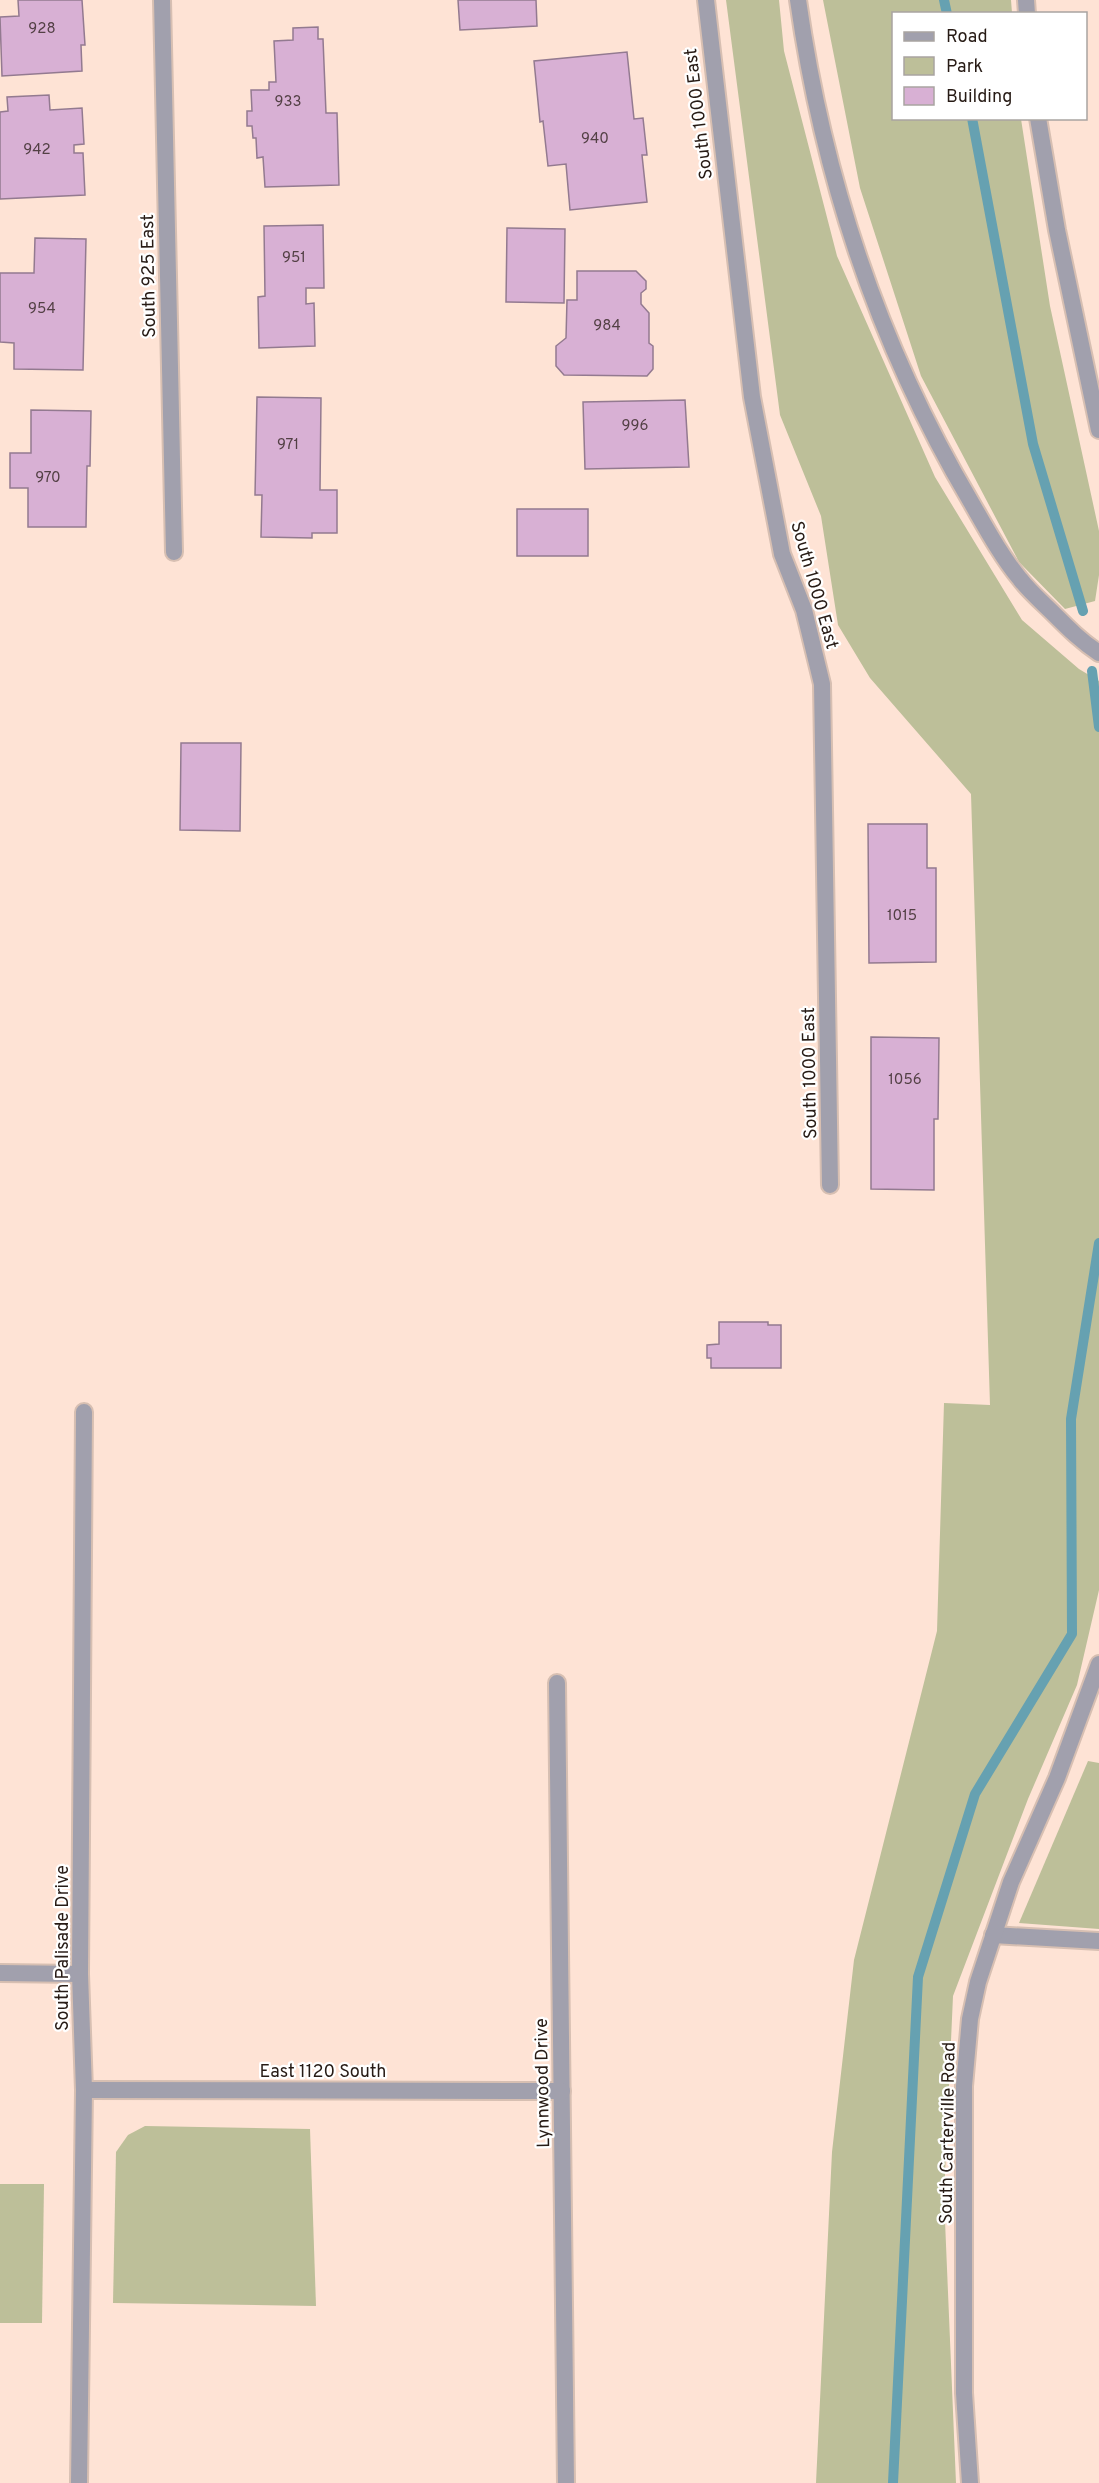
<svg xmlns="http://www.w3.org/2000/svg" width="1099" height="2483" font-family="Overpass,sans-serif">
  <rect width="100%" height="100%" fill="#fee3d5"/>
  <!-- green -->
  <g fill="#bdbf99">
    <path d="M726,0H779L784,51L837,256L935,477L1022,620L1079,669L1099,681V1590L1077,1685L1028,1799L953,1996L944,2197L956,2483H816L832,2152L854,1960L937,1631L944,1403L990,1405L971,794L870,678L838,625L821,516L780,415Z"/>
    <path d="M823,0H1011L1012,13L894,14V118L1021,119L1050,306L1099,531V575L1095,601L1065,609L1019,562L921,376L860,188Z"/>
    <path d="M1088,1761L1099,1763V1929L1019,1923Z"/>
    <path d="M145,2126L310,2129L316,2306L113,2303L116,2152L128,2135Z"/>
    <path d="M0,2184H44L42,2323H0Z"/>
  </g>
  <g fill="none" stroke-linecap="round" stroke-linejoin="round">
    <!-- stream -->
    <g stroke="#66a1b1" stroke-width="10">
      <path d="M944,0L947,14"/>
      <path d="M972,118L1033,444L1083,611"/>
      <path d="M1092,671L1099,727"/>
      <path d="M893,2483L918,1977L975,1794L1072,1634L1071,1419L1099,1243"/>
    </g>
  </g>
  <!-- building -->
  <g fill="#d8b0d4" stroke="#937a90" stroke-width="1.5">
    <path d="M18,0H82L85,45H81L82,71L2,76L0,17L19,16Z"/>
    <path d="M458,0H536L537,26L460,30Z"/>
    <path d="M318,27V39H323L326,113H337L339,185L265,187L263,157L257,158L256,138H253L252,126H247V111H252L251,90H269V82H276L274,41L293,40V28Z"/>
    <path d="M627,52L634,119L643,118L647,155H642L647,202L570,210L566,164L548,166L543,121L540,122L534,61Z"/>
    <path d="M49,95L50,110L82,108L84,144L74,145V153H83L85,195L0,199V112L8,111L7,97Z"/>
    <path d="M323,225L324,288H306V304L314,303L315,346L259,348L258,297L265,296L264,226Z"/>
    <path d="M507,228L565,229L564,303L506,302Z"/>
    <path d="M35,238L86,239L83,370L14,369V343L0,342V273H34Z"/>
    <path d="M577,271H636L646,281V289L641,293V304L649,313V343L653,346V369L647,376L564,375L556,366V346L566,338L567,300H577Z"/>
    <path d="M257,397L321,398L320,490H337V533H312V538L261,537L262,495H255Z"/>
    <path d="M685,400L689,467L585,469L583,402Z"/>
    <path d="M31,410L91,411L90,466H87L86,527H28V488H10V453H31Z"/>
    <rect x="517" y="509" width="71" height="47"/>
    <path d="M181,743H241L240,831L180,830Z"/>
    <path d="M868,824H927V868H936V962L869,963Z"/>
    <path d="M871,1037L939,1038L938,1119H934V1190L871,1189Z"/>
    <path d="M719,1322H768V1325H781V1368H711V1358H707V1345L719,1344Z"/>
  </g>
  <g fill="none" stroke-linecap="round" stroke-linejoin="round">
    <!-- service casing -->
    <g stroke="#d7bfb2" stroke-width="20">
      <path id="service" d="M993,1935L1099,1941"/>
    </g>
    <!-- minor casing -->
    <g stroke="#d7bfb2" stroke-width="20">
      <g id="minor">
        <path d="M162,0L174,552"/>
        <path d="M706,0L752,397L782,554L804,610L822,684L830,1185"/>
        <path d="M798,0C823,177 880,348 971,502C986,528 1001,556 1020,579C1030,592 1043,603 1055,615C1069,629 1082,642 1099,653"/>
        <path d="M557,1683L566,2483"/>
        <path d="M0,1973L80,1974"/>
        <path d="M84,2090L562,2091"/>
        <path d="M79,2483L84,2090L80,1974L84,1412"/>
      </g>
    </g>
    <!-- tertiary casing -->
    <g stroke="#d7bfb2" stroke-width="20">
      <g id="tertiary">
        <path d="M1026,0L1027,14"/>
        <path d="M1038,118L1057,230L1099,430"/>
        <path d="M970,2483L964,2393V2086L970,2019L978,1982L1011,1882L1057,1778L1099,1664"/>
      </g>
    </g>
    <!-- service -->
    <use href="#service" stroke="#a1a0ad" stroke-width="16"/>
    <!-- minor -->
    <use href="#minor" stroke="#a1a0ad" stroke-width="16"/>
    <!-- tertiary -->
    <use href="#tertiary" stroke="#a1a0ad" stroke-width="16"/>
  </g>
  <g text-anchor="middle" stroke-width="4.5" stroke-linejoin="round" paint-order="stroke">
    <!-- number labels -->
    <g font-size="15" fill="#534045">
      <text x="42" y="33">928</text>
      <text x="288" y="106">933</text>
      <text x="595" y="143">940</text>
      <text x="37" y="154">942</text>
      <text x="294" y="262">951</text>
      <text x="42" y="313">954</text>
      <text x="607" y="330">984</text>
      <text x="635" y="430">996</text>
      <text x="288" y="449">971</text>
      <text x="48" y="482">970</text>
      <text x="902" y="920">1015</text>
      <text x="905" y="1084">1056</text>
    </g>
    <!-- street labels -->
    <g font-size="18" fill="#271b15" stroke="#fff">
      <text transform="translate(698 114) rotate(-97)" y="6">South 1000 East</text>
      <text transform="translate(148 276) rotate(-91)" y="6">South 925 East</text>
      <text transform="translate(815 585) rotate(74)" y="6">South 1000 East</text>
      <text transform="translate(809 1073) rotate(-91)" y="6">South 1000 East</text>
      <text transform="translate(62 1948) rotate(-90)" y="6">South Palisade Drive</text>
      <text x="323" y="2077">East 1120 South</text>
      <text transform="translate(542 2083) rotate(-91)" y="6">Lynnwood Drive</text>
      <text transform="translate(947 2133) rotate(-89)" y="6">South Carterville Road</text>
    </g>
  </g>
  <!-- legend -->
  <rect x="892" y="12" width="195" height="108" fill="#ffffff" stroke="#a9a4a1" stroke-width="1.5"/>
  <rect x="904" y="32" width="30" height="9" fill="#a1a0ad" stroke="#a9a4a1" stroke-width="1.5"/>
  <text x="946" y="42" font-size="18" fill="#271b15">Road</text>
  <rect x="904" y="57" width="30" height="18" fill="#bdbf99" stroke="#a9a4a1" stroke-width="1.5"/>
  <text x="946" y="72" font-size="18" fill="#271b15">Park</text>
  <rect x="904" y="87" width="30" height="18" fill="#d8b0d4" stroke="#a9a4a1" stroke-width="1.5"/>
  <text x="946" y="102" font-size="18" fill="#271b15">Building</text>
</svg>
